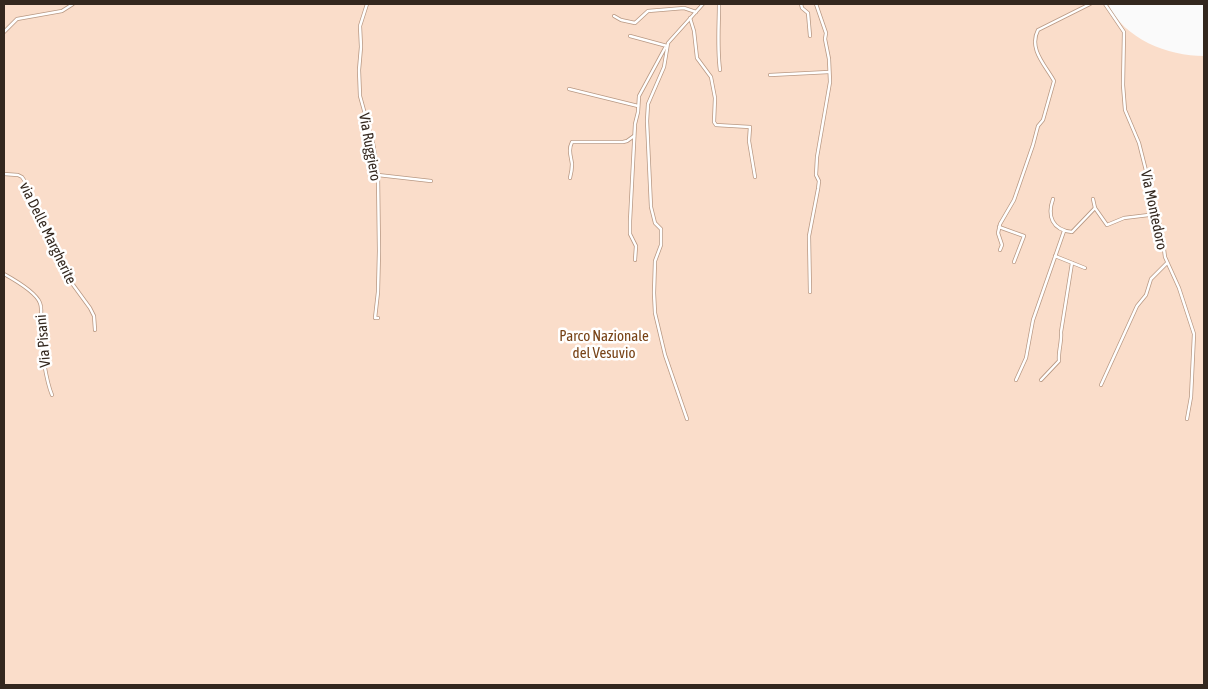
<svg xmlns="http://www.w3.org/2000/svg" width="1208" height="689" font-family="'Asap Condensed',sans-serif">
  <rect width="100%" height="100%" fill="#fafafa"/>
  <!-- green -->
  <path fill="#faddca" d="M4,4H1108C1124,39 1168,56 1204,56V685H4Z"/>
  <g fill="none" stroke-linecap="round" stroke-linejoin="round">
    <!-- street casing -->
    <g stroke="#b89883" stroke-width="4">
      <g id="street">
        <path d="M367,4L360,26L361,47L359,70L360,96L373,143L378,175L379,251L378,292L375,318H378"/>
        <path d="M719,4C719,26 717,47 720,70"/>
        <path d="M801,4L802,8L808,13L810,36"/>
        <path d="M1105,4L1124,32L1123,85L1125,110L1139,143L1162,234L1165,257L1179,288L1194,334L1191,397L1187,419"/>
        <path d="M614,16L621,20L635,23L648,11L684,8L696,12"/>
        <path d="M690,18L694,31L697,58L711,77L715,98L714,122L716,125L750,127L749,141L755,177"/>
        <path d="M4,32L17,19L62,11L73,4"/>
        <path d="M630,36L667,46"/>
        <path d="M770,75L829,72"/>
        <path d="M569,89L638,106"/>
        <path d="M4,174L18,175L22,177L26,183L29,191L41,214L54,250L67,268L71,282L90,308L94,316L95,330"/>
        <path d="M378,175L431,181"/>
        <path d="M570,178C571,174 572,169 572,164C571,156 568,150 572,142H623L627,141L634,136"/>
        <path d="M1053,199C1047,216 1052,230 1072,232L1095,208"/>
        <path d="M1093,199L1095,208L1107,225L1124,218L1157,214"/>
        <path d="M999,227L1024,236L1014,262"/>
        <path d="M1000,250L1002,245L998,233L1000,224L1014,200L1033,145L1038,126L1043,120L1054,81C1046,66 1028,49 1038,30L1090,4"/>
        <path d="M1055,256L1085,268"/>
        <path d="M635,260L636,246L630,234V221L635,124L638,112L639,96L665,48"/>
        <path d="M4,274C13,279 36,292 40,303C43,310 40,322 40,330C41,346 46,381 52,395"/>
        <path d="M810,292L809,236L818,189L819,181L816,175L817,157L830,82L829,59L825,39L826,33L816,4"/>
        <path d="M1016,380L1026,358L1033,320L1064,231"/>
        <path d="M1041,380L1059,361C1058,351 1062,342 1061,332L1072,263"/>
        <path d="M1101,385L1137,306L1146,295L1151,279L1167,263"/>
        <path d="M687,419L665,355L655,313L654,293L655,261L661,245V229L655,223L651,207L647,121L648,104L664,67L668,43L703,4"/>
      </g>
    </g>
    <!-- street -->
    <use href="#street" stroke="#fff" stroke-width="2.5"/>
  </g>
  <g text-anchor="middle" stroke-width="5" stroke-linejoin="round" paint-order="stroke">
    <!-- street labels -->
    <g font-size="15" fill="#33271e" stroke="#fff">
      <text transform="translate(370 147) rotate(80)" y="5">Via Ruggiero</text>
      <text transform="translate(1154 210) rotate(78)" y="5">Via Montedoro</text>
      <text transform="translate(48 233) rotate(64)" y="5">via Delle Margherite</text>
      <text transform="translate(43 341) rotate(-95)" y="5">Via Pisani</text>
    </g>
    <!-- park labels -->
    <g font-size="15" fill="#784317" stroke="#fff">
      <text x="604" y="341">Parco Nazionale<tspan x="604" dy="17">del Vesuvio</tspan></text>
    </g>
  </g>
  <!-- border -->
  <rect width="1208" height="689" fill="none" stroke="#33271e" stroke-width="10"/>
</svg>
